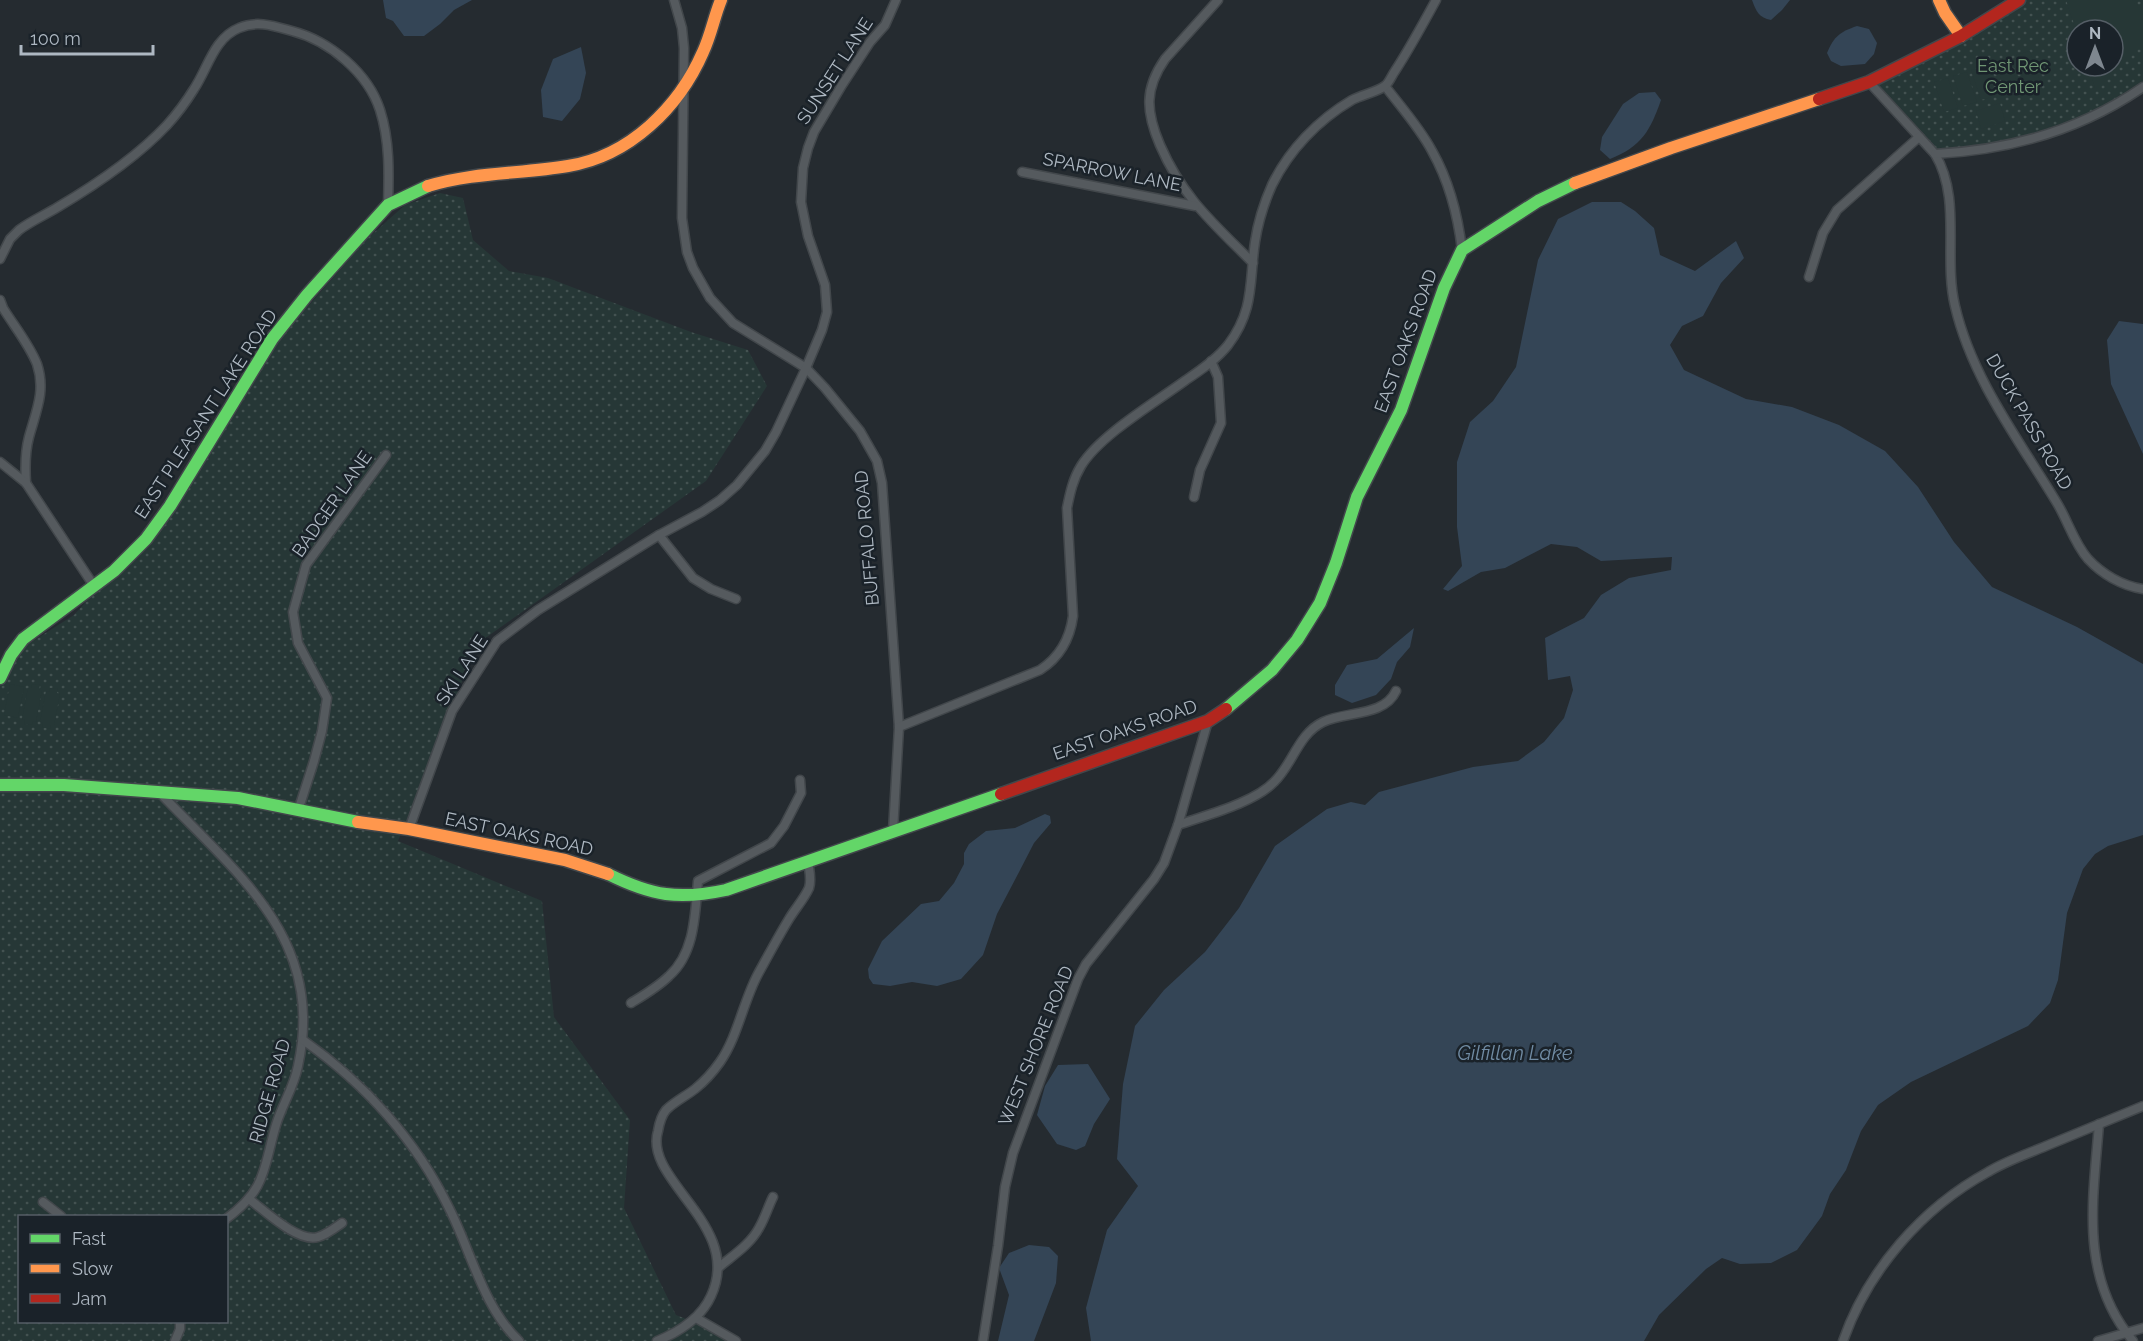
<svg xmlns="http://www.w3.org/2000/svg" width="2143" height="1341" font-family="Raleway,sans-serif">
  <defs>
    <pattern id="grass-dots" width="8" height="8" patternUnits="userSpaceOnUse" patternTransform="scale(1.5)"><rect width="8" height="8" fill="#263736"/><path d="M2 2h.1M6 6h.1" fill="none" stroke="#435251" stroke-width="1.8" stroke-linecap="round"/></pattern>
  </defs>
  <rect width="100%" height="100%" fill="#252b30"/>
  <!-- grass -->
  <g fill="url(#grass-dots)" fill-rule="evenodd">
    <path d="M2019,0H2143V85L2085,120L2021,142L1935,154L1869,82ZM2077,30H2113V66H2077Z"/>
    <path d="M440,193L463,198L473,240L509,271L548,278L691,332L748,350L767,386L706,481L477,644L398,841L542,901L554,1017L630,1120L624,1208L676,1315L724,1334L732,1341H0V674L11,655L74,615L177,501L275,344L368,238L405,205ZM20,1216H226V1322H20Z"/>
  </g>
  <!-- garden -->
  <g fill="#263736">
    <path d="M2066,0H2132L2143,15V41L2095,88L2088,66H2113V30H2077V33Z"/>
    <path d="M2030,51L2040,81L2026,86L2016,55Z"/>
    <path d="M2009,58L2019,88L2005,92L1995,62Z"/>
    <path d="M1985,66L1995,96L1981,100L1971,70Z"/>
    <path d="M1967,72L1977,102L1963,106L1953,76Z"/>
    <path d="M1948,78L1958,108L1944,112L1934,82Z"/>
    <path d="M2000,103L2005,121L1981,129L1976,111Z"/>
    <path d="M10,684L24,687L18,718L4,715Z"/>
    <path d="M32,684L40,685L39,690H42L36,722L33,721L32,725L24,724L25,720L22,719L28,688H31Z"/>
    <path d="M50,688L58,689L57,693L60,694L54,725H51L50,729L42,727L43,723L40,722L46,691L49,692Z"/>
  </g>
  <!-- water -->
  <g fill="#344556">
    <path d="M383,0H472L454,10L440,24L424,36H404L393,21L386,18Z"/>
    <path d="M1752,0H1790L1782,10L1771,20C1759,18 1756,11 1752,0Z"/>
    <path d="M1857,26L1869,29L1877,43L1874,54L1865,64L1841,66L1831,61L1827,53C1834,36 1840,32 1857,26Z"/>
    <path d="M581,47L586,73L580,99L562,121L543,117L541,90L553,59Z"/>
    <path d="M1655,92L1661,100C1650,131 1642,146 1610,159L1600,150L1602,137L1623,104L1639,93Z"/>
    <path d="M1592,202H1621L1635,211L1654,228L1660,255L1695,271L1736,241L1744,258L1721,283L1703,316L1682,326L1670,345L1684,370L1746,399L1792,407L1839,425L1885,451L1918,487L1954,542L1992,587L2077,627L2143,664V835L2108,846L2095,854L2083,869L2067,913L2058,980L2050,1003L2028,1026L1911,1082L1878,1105L1861,1131L1846,1170L1830,1194L1822,1216L1797,1250L1771,1263L1740,1264L1722,1258L1706,1269L1659,1315L1644,1341H1091L1086,1308L1107,1230L1138,1186L1117,1159L1123,1084L1135,1026L1164,990L1205,952L1239,908L1275,846L1327,809L1351,802L1365,805L1379,792L1473,767L1518,761L1544,742L1564,718L1573,690L1570,676L1548,680L1545,638L1584,618L1601,595L1629,578L1671,570L1672,557L1601,561L1577,547L1551,544L1505,568L1481,572L1448,591L1443,589L1462,566L1457,527V462L1470,422L1493,401L1516,367L1538,260L1558,219Z"/>
    <path d="M2119,321L2143,324V454L2111,384L2107,340Z"/>
    <path d="M1414,628L1410,647L1397,662L1391,679L1376,695L1352,703L1335,695V685L1347,665L1377,659Z"/>
    <path d="M1045,814L1050,816L1051,823L1034,843L1018,874L997,914L983,955L961,979L937,986L912,982L890,986L873,984L869,978L868,969L882,941L921,904L939,901L954,883L964,864V853L969,844L986,831L1015,828Z"/>
    <path d="M1088,1064L1110,1099L1094,1124L1085,1146L1076,1150L1057,1144L1037,1115L1045,1086L1058,1065Z"/>
    <path d="M1029,1245L1049,1247L1058,1256L1056,1283L1034,1341H998L1009,1295L999,1268L1009,1253Z"/>
  </g>
  <g fill="none" stroke-linecap="round" stroke-linejoin="round">
    <!-- street casing -->
    <g stroke="#42474b" stroke-width="11">
      <g id="street">
        <path d="M674,0L682,28L684,48L682,218L687,252L693,268L710,298L733,323L806,368L825,388L860,431L877,461L882,483L899,727L893,831"/>
        <path d="M1218,0L1165,59C1144,89 1146,112 1160,145C1183,198 1213,223 1253,263"/>
        <path d="M1869,82L1935,154C1962,199 1943,256 1955,306C1972,379 2019,440 2057,503C2068,521 2074,543 2088,559C2102,574 2122,586 2143,589"/>
        <path d="M1385,86C1401,107 1420,128 1432,151C1449,181 1458,216 1462,250"/>
        <path d="M1935,154C2010,150 2081,130 2143,87"/>
        <path d="M1022,172L1195,206"/>
        <path d="M0,259L10,239L19,230C31,221 45,215 58,207C97,184 136,158 167,125C177,114 186,102 194,89C208,68 214,38 239,28C257,20 274,26 292,31C330,41 368,73 380,110C390,141 389,174 388,205"/>
        <path d="M1809,277L1823,233L1837,210L1919,137"/>
        <path d="M0,300L3,308C14,326 29,344 37,364C46,391 36,411 29,437C25,452 25,468 26,483"/>
        <path d="M0,462L26,483L94,586"/>
        <path d="M1194,497L1200,470L1221,423L1218,377L1211,361"/>
        <path d="M659,535L693,578L711,589L736,599"/>
        <path d="M899,727L1040,670C1060,657 1070,639 1073,616L1067,508C1070,493 1073,479 1081,466C1100,435 1156,402 1186,380C1201,370 1217,359 1228,345C1255,309 1249,282 1255,242C1258,222 1264,203 1272,185C1289,150 1318,120 1352,100C1361,95 1377,92 1385,86C1389,83 1392,75 1395,71C1410,48 1423,24 1436,0"/>
        <path d="M159,792C237,874 326,939 298,1066C294,1087 282,1105 276,1125C263,1169 267,1189 226,1219"/>
        <path d="M298,811L314,761L322,731L327,698L298,643L293,612L306,565L386,455"/>
        <path d="M1178,825C1206,815 1254,803 1274,782C1293,764 1298,734 1323,722C1345,711 1384,717 1396,691"/>
        <path d="M409,829L452,711L497,641L538,610L659,535L702,512L720,500L737,485L765,451L776,432L806,368L822,330L827,312L825,285L808,236L801,202L803,168L808,148L814,132L842,85L870,42L885,25L896,0"/>
        <path d="M631,1003C644,995 658,987 669,976C695,953 695,914 698,881L771,843L784,826L801,793L800,780"/>
        <path d="M303,1040C364,1083 416,1140 449,1208C471,1251 483,1307 519,1341"/>
        <path d="M2099,1124C2093,1200 2079,1277 2133,1341"/>
        <path d="M249,1199C264,1210 298,1243 318,1237C326,1235 335,1228 342,1223"/>
        <path d="M43,1202L61,1216"/>
        <path d="M718,1268C732,1256 750,1245 759,1228C765,1218 768,1207 773,1197"/>
        <path d="M696,1318L736,1341"/>
        <path d="M175,1341L180,1329V1322"/>
        <path d="M657,1341C679,1332 701,1318 711,1296C744,1225 643,1181 658,1131C659,1125 662,1115 666,1110C674,1102 686,1096 695,1089C705,1081 713,1072 720,1062C738,1036 743,1002 758,974C768,956 778,937 789,919C795,909 804,899 809,888C812,879 809,870 808,861"/>
        <path d="M983,1341L998,1246L1005,1187L1013,1153L1078,979L1086,964L1154,879L1164,863L1178,825L1208,721"/>
        <path d="M1843,1341C1868,1270 1922,1208 1988,1172C2006,1161 2027,1154 2046,1146C2078,1133 2111,1119 2143,1106"/>
        <path d="M2098,1341L2143,1328"/>
      </g>
    </g>
    <!-- fast casing -->
    <g stroke="#42474b" stroke-width="15">
      <g id="fast">
        <path d="M0,678L11,655L23,639L114,571L146,539L170,506L272,339L307,295L388,205L428,186"/>
        <path d="M1226,709L1272,670L1297,640L1320,603L1336,563L1357,497L1401,410L1444,288L1462,250L1538,201L1575,183"/>
        <path d="M0,785H64L238,798L358,822"/>
        <path d="M608,874C652,896 679,900 726,890L1001,794"/>
      </g>
    </g>
    <!-- slow casing -->
    <g stroke="#42474b" stroke-width="15">
      <g id="slow">
        <path d="M1939,0L1945,13L1961,36"/>
        <path d="M1575,183L1671,148L1819,99"/>
        <path d="M428,186C474,172 521,174 568,166C630,156 679,107 703,52C711,35 714,17 721,0"/>
        <path d="M358,822L409,829L565,860L608,874"/>
      </g>
    </g>
    <!-- jam casing -->
    <g stroke="#42474b" stroke-width="15">
      <g id="jam">
        <path d="M1819,99L1869,82L1961,36L2019,0"/>
        <path d="M1001,794L1208,721L1226,709"/>
      </g>
    </g>
    <!-- street -->
    <use href="#street" stroke="#555a5e" stroke-width="8"/>
    <!-- fast -->
    <use href="#fast" stroke="#63d668" stroke-width="12"/>
    <!-- slow -->
    <use href="#slow" stroke="#ff974d" stroke-width="12"/>
    <!-- jam -->
    <use href="#jam" stroke="#b3261e" stroke-width="12"/>
  </g>
  <g text-anchor="middle" stroke-width="5" stroke-linejoin="round" paint-order="stroke">
    <!-- park labels -->
    <g font-size="18" fill="#709674" stroke="#1a2229">
      <text x="2013" y="72">East Rec<tspan x="2013" dy="21">Center</tspan></text>
    </g>
    <!-- street labels -->
    <g font-size="18" fill="#aeb8c2" stroke="#1a2229">
      <text transform="translate(835 71) rotate(-57)" y="6">SUNSET LANE</text>
      <text transform="translate(1112 172) rotate(11)" y="6">SPARROW LANE</text>
      <text transform="translate(1406 341) rotate(-70)" y="6">EAST OAKS ROAD</text>
      <text transform="translate(206 414) rotate(-57)" y="6">EAST PLEASANT LAKE ROAD</text>
      <text transform="translate(2029 422) rotate(60)" y="6">DUCK PASS ROAD</text>
      <text transform="translate(332 504) rotate(-55)" y="6">BADGER LANE</text>
      <text transform="translate(867 538) rotate(-95)" y="6">BUFFALO ROAD</text>
      <text transform="translate(462 670) rotate(-57)" y="6">SKI LANE</text>
      <text transform="translate(1125 730) rotate(-19)" y="6">EAST OAKS ROAD</text>
      <text transform="translate(519 834) rotate(12)" y="6">EAST OAKS ROAD</text>
      <text transform="translate(1036 1046) rotate(-68)" y="6">WEST SHORE ROAD</text>
      <text transform="translate(270 1091) rotate(-74)" y="6">RIDGE ROAD</text>
    </g>
    <!-- water labels -->
    <g font-size="20" font-style="italic" fill="#708ba3" stroke="#1a2229">
      <text x="1515" y="1060">Gilfillan Lake</text>
    </g>
  </g>
  <!-- legend -->
  <rect x="18" y="1215" width="210" height="108" fill="#1a2229" stroke="#555e66" stroke-width="1.5"/>
  <rect x="30" y="1234" width="30" height="9" fill="#63d668" stroke="#555e66" stroke-width="1.5"/>
  <text x="72" y="1245" font-size="18" fill="#aeb8c2">Fast</text>
  <rect x="30" y="1264" width="30" height="9" fill="#ff974d" stroke="#555e66" stroke-width="1.5"/>
  <text x="72" y="1275" font-size="18" fill="#aeb8c2">Slow</text>
  <rect x="30" y="1294" width="30" height="9" fill="#b3261e" stroke="#555e66" stroke-width="1.5"/>
  <text x="72" y="1305" font-size="18" fill="#aeb8c2">Jam</text>
  <!-- north arrow -->
  <g transform="translate(2095 48)"><circle r="28" fill="#1a2229" stroke="#555e66" stroke-width="1.5"/>
  <path d="M0-4.5L10 22L0 15L-10 22Z" fill="#7e878f"/>
  <text y="-9" font-size="16" font-weight="bold" text-anchor="middle" fill="#aeb8c2">N</text>
  </g>
  <!-- scale -->
  <path d="M21 45v9h132v-9" fill="none" stroke="#aeb8c2" stroke-width="3"/>
  <text x="30" y="45" font-size="18" fill="#aeb8c2" stroke="#1a2229" stroke-width="4.5" paint-order="stroke">100 m</text>
</svg>
